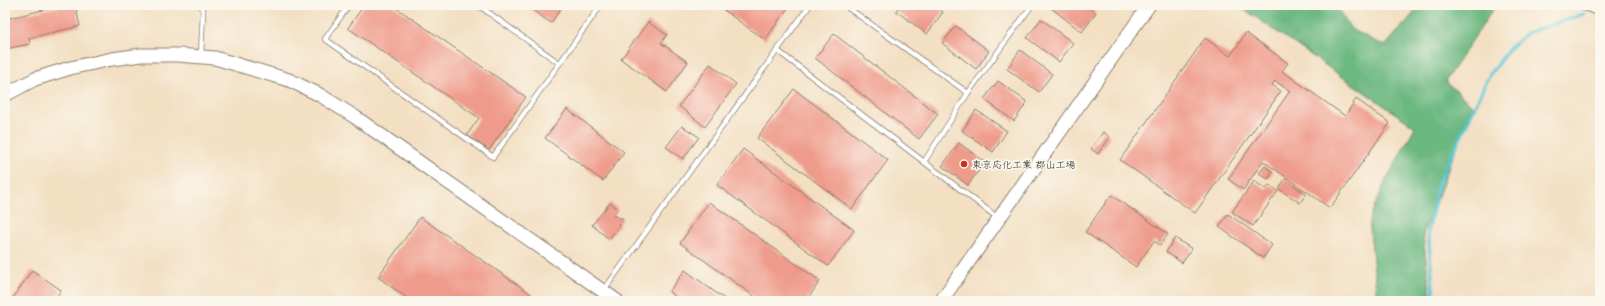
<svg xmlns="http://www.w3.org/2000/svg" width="1605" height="306" font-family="'Shantell Sans','Klee One',sans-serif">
  <rect width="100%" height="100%" fill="#fbf7ec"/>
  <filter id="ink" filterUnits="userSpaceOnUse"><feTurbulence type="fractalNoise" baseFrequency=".025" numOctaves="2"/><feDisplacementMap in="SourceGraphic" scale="8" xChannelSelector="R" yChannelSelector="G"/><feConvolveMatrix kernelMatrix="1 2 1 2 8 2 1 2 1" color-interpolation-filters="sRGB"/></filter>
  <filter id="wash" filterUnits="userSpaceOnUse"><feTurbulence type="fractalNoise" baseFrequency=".012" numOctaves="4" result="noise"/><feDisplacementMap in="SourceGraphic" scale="16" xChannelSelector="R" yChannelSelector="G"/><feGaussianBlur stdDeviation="0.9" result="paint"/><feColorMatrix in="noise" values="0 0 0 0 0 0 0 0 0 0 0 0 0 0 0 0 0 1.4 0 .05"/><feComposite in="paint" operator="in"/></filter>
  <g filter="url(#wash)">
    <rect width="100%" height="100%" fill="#f3dfc2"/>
    <!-- forest -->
    <path fill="#6cb881" stroke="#446a4e" d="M1238,5H1335L1351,29L1385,46L1421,5H1496L1445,81L1474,107L1461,135L1423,235L1431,301H1377L1369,220L1386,180L1415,127Z"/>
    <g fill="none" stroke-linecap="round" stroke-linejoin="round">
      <!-- stream -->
      <path stroke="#5ac5d5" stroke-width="3.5" d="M1434,301L1428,233L1438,184L1490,74L1509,49L1527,33L1584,14"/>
    </g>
    <g id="blocks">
      <!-- building -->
      <g fill="#ef9b8c">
        <path d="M65,5H75L80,26L29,38L30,44L5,49V19Z"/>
        <path d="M364,5H392L526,97L489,150L467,135L479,118L348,28Z"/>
        <path d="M525,5H563L551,23Z"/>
        <path d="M717,5H790L765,40Z"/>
        <path d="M900,5H933L943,12L927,34L896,11Z"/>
        <path d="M1051,5H1085L1096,13L1082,32L1050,7Z"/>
        <path d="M1041,19L1073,43L1059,62L1027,38Z"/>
        <path d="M648,22L667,35L661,43L688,62L667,92L621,59Z"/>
        <path d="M956,26L989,51L976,69L942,43Z"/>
        <path d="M1246,33L1288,63L1282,71L1345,116L1356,99L1390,123L1330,208L1263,161L1243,190L1228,179L1290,91L1275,81L1272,85L1281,91L1195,213L1120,160L1205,38L1230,56Z"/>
        <path d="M834,34L938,114L919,139L815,58Z"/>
        <path d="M1020,50L1052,74L1039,92L1007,69Z"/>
        <path d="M710,64L736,84L705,127L679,106Z"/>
        <path d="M998,81L1027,102L1014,121L984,99Z"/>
        <path d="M794,89L888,160L852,209L757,138Z"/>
        <path d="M567,109L624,152L603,181L545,138Z"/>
        <path d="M976,110L1007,131L993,152L962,131Z"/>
        <path d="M682,126L699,137L683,159L666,147Z"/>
        <path d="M1103,132L1110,137L1098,154L1091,149Z"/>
        <path d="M959,143L985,162L968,185L942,166Z"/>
        <path d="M743,149L854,230L828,266L717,185Z"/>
        <path d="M1265,166L1273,172L1268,179L1259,173Z"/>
        <path d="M1285,179L1306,194L1300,203L1279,189Z"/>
        <path d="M1254,181L1266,189L1269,185L1278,191L1253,226L1232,212Z"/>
        <path d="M1111,195L1168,234L1160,245L1154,241L1136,267L1085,232Z"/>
        <path d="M709,202L820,281L806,301H761L680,243Z"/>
        <path d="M610,203L618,209L613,214L620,219L621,217L623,219L619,224L620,225L609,239L592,225Z"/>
        <path d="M1228,214L1272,245L1263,258L1219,227Z"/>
        <path d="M420,217L541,301H411L378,277Z"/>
        <path d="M1175,238L1192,249L1182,263L1166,252Z"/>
        <path d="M32,270L61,290L54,301H11Z"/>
        <path d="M685,270L727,301H682L669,292Z"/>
      </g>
    </g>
  </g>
  <g filter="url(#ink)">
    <use href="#blocks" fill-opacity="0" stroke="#887e6f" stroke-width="1"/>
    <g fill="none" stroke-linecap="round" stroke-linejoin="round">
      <!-- lane casing -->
      <g stroke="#887e6f" stroke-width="6">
        <g id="lane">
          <path d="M349,5L325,39L493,157L601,5"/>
          <path d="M478,5L559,63"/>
          <path d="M844,5L968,93"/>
          <path d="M778,51L998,218"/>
          <path d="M201,55L203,12L202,5"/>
          <path d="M924,162L968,93L1032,5"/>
          <path d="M604,290L810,5"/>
        </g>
      </g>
      <!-- street casing -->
      <g stroke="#887e6f" stroke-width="11">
        <path id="street" d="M1583,5L1600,11"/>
      </g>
      <!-- secondary casing -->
      <g stroke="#887e6f" stroke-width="15">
        <g id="secondary">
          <path d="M5,95L35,79L70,68L112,59L141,55H178L215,58L289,80L320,95L355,117L617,301"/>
          <path d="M941,301L1149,5"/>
        </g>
      </g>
      <!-- lane -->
      <use href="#lane" stroke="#fff" stroke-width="4.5"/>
      <!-- street -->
      <use href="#street" stroke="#fff" stroke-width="9"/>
      <!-- secondary -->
      <use href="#secondary" stroke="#fff" stroke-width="13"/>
    </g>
  </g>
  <!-- markers -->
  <circle fill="#c8321e" stroke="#fbf7ec" stroke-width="1.5" cx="964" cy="164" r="4"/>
  <g text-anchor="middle" stroke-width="3.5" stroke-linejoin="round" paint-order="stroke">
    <!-- poi labels -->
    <g font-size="10" fill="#1c1c1c" stroke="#fbf7ec" text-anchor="start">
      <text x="972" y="168">東京応化工業 郡山工場</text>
    </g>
  </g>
  <!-- margin -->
  <rect width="1605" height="306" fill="none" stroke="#fbf7ec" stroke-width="20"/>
</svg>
